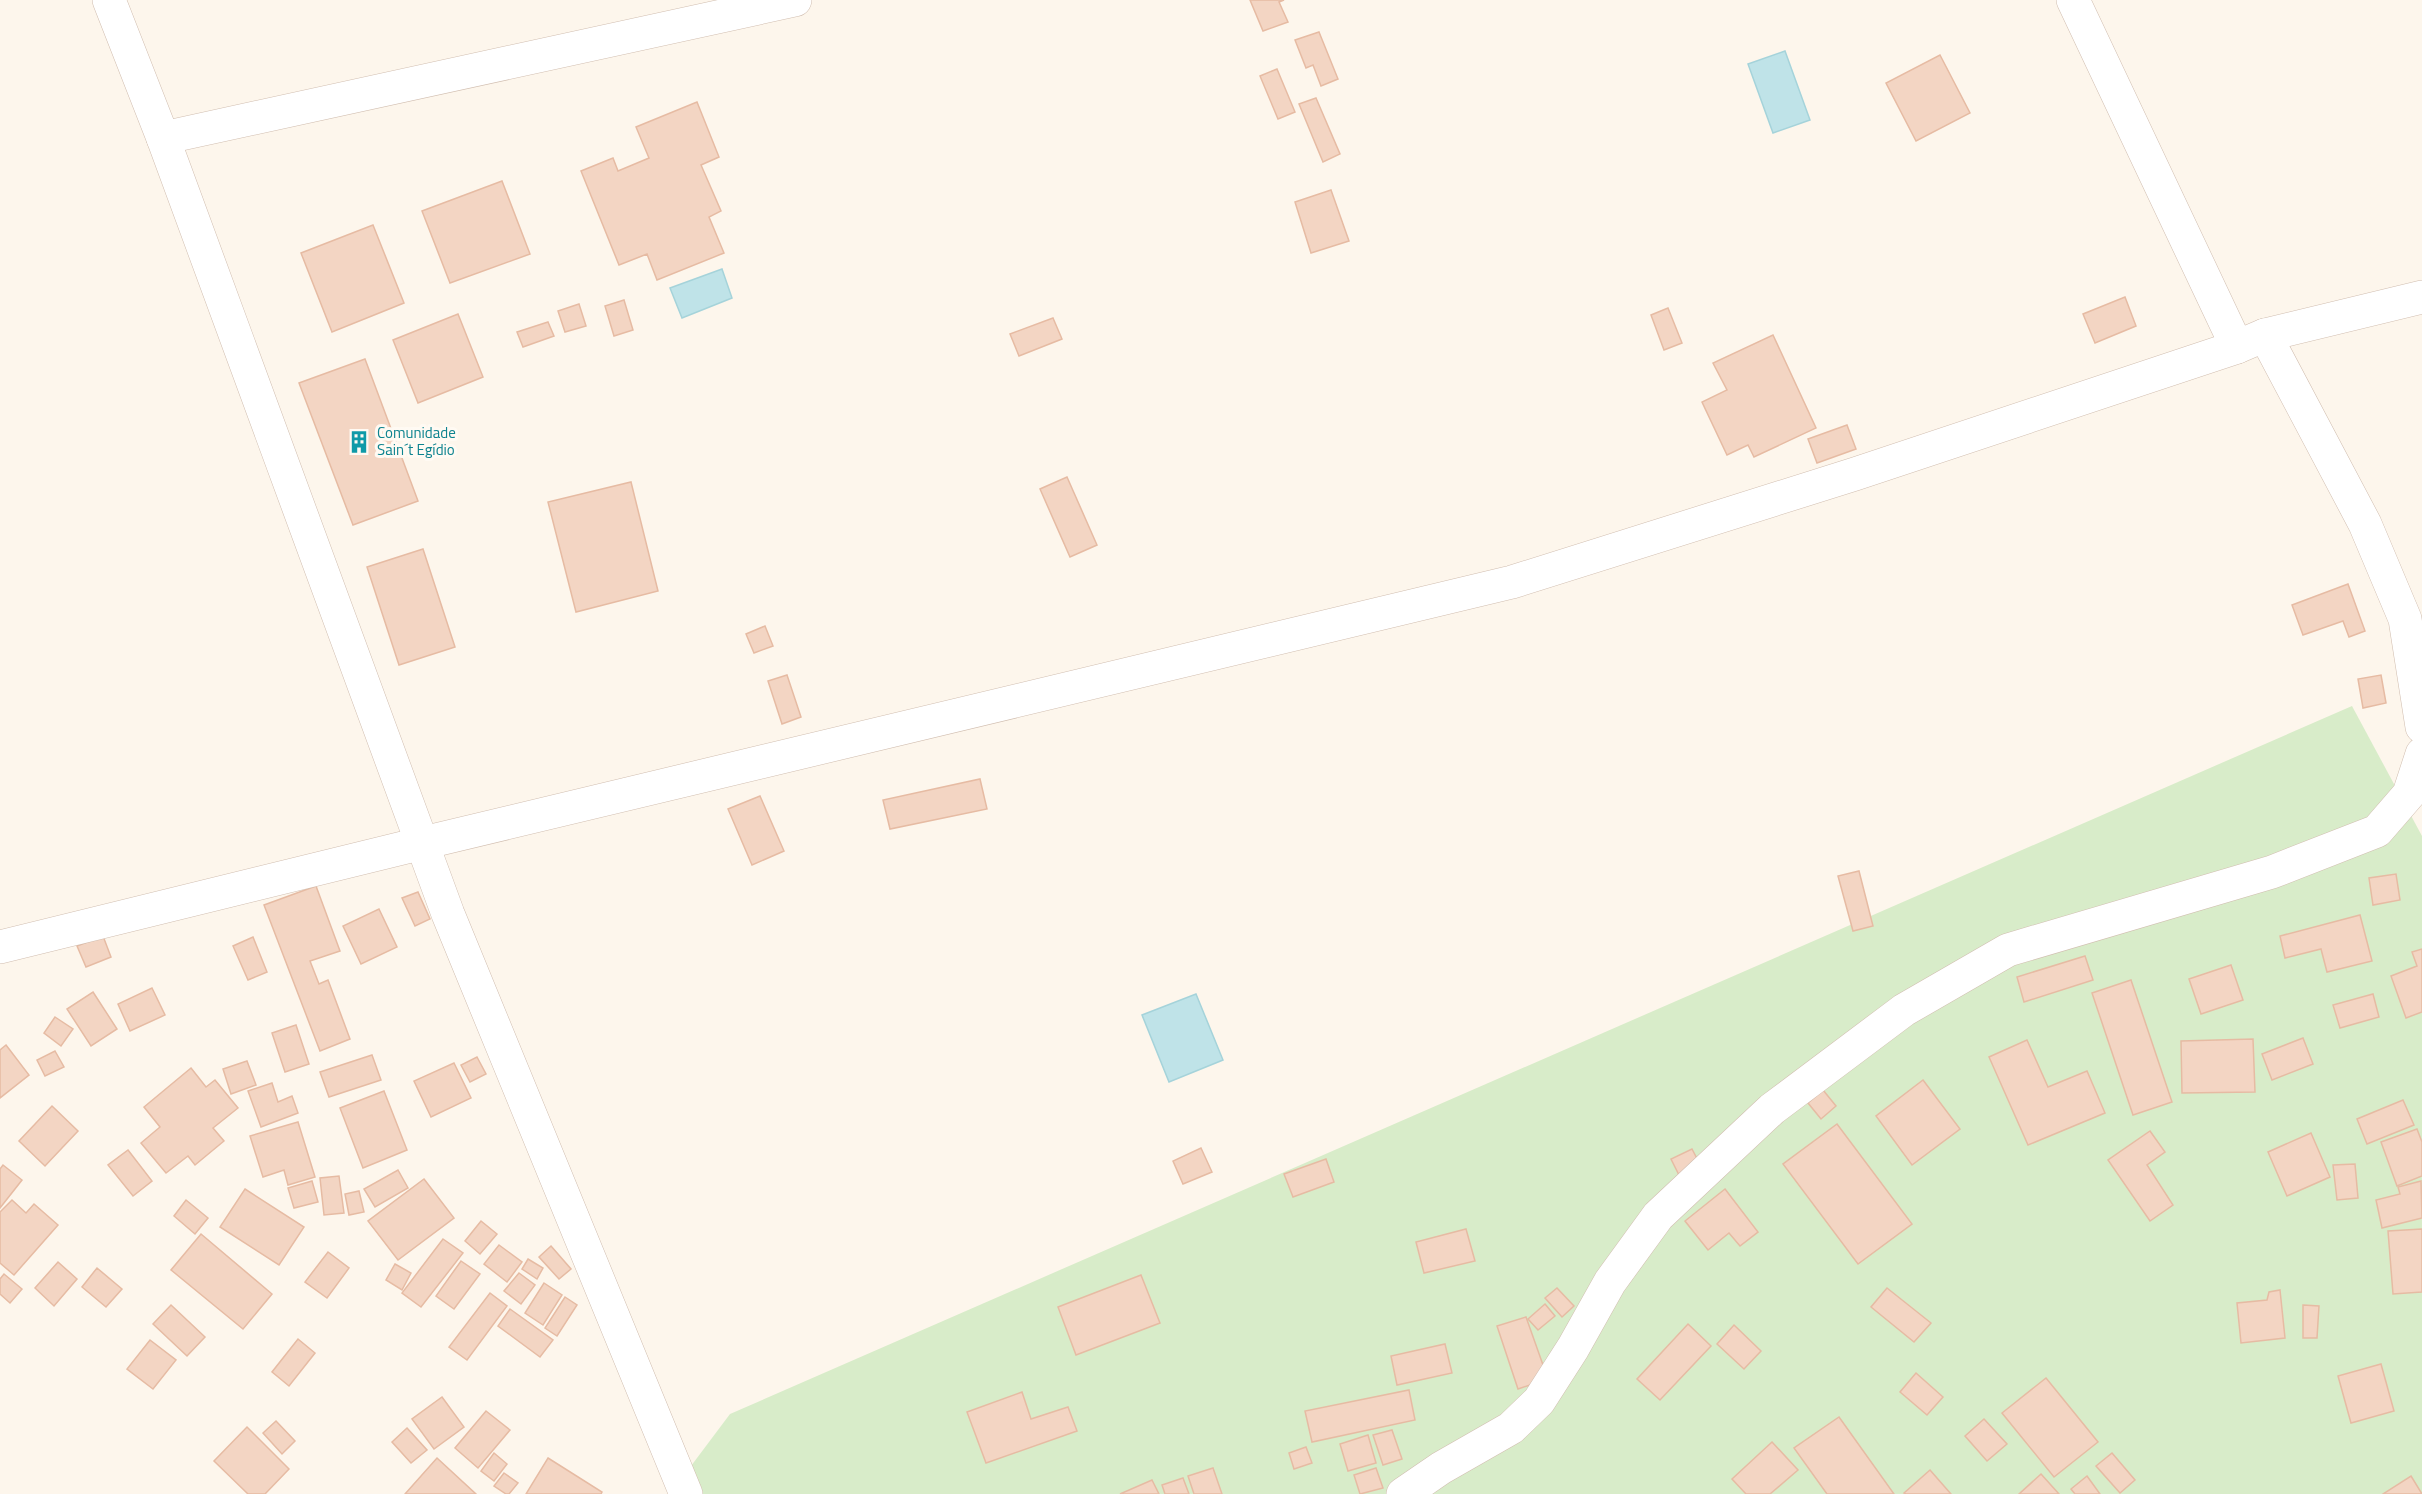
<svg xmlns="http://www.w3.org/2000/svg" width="2422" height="1494" font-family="'Titillium Web',sans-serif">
  <rect width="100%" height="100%" fill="#fdf6ec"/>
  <!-- green -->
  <path fill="#d8ecc9" d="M2352,706L2422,836V1494H670L730,1414Z"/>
  <!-- water -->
  <g fill="#bfe3e8" stroke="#a5d3da" stroke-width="1.5">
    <path d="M1785,51L1810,120L1773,133L1748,64Z"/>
    <path d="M722,269L732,298L682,318L670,288Z"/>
    <path d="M1196,994L1223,1060L1169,1082L1142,1015Z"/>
  </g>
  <!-- building -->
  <g fill="#f3d5c3" stroke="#e6bba3" stroke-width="1.5">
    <path d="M1250,0H1284L1279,2L1288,22L1263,31Z"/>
    <path d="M1319,32L1338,79L1321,86L1313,65L1306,68L1295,40Z"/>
    <path d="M1940,55L1970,113L1916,141L1886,83Z"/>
    <path d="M1277,69L1295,112L1278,119L1260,76Z"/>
    <path d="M1316,98L1340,154L1323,162L1299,104Z"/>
    <path d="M697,102L719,157L701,165L721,211L709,217L724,253L657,280L647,254L619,265L581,171L613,158L618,171L649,158L636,127Z"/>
    <path d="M502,181L530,254L450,283L422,211Z"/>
    <path d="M1331,190L1349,241L1311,253L1295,202Z"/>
    <path d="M373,225L404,303L332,332L301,253Z"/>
    <path d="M2125,297L2136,326L2095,343L2083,314Z"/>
    <path d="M624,300L633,330L614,336L605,306Z"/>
    <path d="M579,304L586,326L565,332L558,311Z"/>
    <path d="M1668,308L1682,343L1664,350L1651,315Z"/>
    <path d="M458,314L483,377L418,403L393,340Z"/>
    <path d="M1053,318L1062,339L1019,356L1010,334Z"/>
    <path d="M548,322L554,336L523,347L517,332Z"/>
    <path d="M1773,335L1816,428L1754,457L1748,445L1727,455L1702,402L1727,390L1713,363Z"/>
    <path d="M365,359L418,501L353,525L299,383Z"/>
    <path d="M1847,425L1856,449L1817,463L1808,439Z"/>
    <path d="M1067,477L1097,545L1070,557L1040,489Z"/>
    <path d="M631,482L658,591L576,612L548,502Z"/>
    <path d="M423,549L455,647L399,665L367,567Z"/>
    <path d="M2348,584L2365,631L2349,637L2343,621L2303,635L2292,605Z"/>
    <path d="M765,626L773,646L754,653L746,634Z"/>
    <path d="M787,675L801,717L782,724L768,681Z"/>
    <path d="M2381,675L2386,703L2363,708L2358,679Z"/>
    <path d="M980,779L987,809L890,829L883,800Z"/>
    <path d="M760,796L784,851L752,865L728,809Z"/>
    <path d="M1859,871L1873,926L1853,931L1838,876Z"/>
    <path d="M2396,874L2400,900L2373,905L2369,878Z"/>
    <path d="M316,886L340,951L310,961L319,984L328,980L350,1039L320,1051L264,905Z"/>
    <path d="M418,892L430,919L415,926L402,898Z"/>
    <path d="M379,909L397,947L361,964L343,926Z"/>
    <path d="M2360,915L2372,961L2327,972L2321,949L2285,958L2280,936Z"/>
    <path d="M103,936L111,957L86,967L77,946Z"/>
    <path d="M253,937L267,972L248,980L233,946Z"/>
    <path d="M2422,949V1012L2406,1018L2391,976L2417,966L2412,952Z"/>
    <path d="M2085,956L2093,980L2024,1002L2017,977Z"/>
    <path d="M2231,965L2243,1000L2201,1014L2189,979Z"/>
    <path d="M2131,980L2172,1102L2133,1115L2092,993Z"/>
    <path d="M152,988L165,1015L130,1031L118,1004Z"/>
    <path d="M93,992L117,1029L91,1046L67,1009Z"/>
    <path d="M2373,994L2379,1017L2340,1028L2333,1005Z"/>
    <path d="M55,1017L73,1029L61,1046L44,1033Z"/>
    <path d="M296,1025L309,1064L285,1072L272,1033Z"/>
    <path d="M2303,1038L2313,1064L2272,1080L2262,1054Z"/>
    <path d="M2253,1039L2255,1092L2182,1093L2181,1041Z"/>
    <path d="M2027,1040L2048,1087L2087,1071L2105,1113L2028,1145L1989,1057Z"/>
    <path d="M6,1045L29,1075L0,1098V1050Z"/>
    <path d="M55,1051L64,1067L45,1076L37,1060Z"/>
    <path d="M372,1055L381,1080L329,1097L320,1072Z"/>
    <path d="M477,1057L486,1074L470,1082L461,1065Z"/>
    <path d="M247,1061L256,1085L231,1094L223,1069Z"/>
    <path d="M454,1063L471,1098L431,1117L414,1081Z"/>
    <path d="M191,1068L206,1087L215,1080L238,1108L213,1128L224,1141L195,1165L188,1156L166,1173L141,1143L160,1127L144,1107Z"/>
    <path d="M1923,1080L1960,1129L1912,1165L1876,1116Z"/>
    <path d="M272,1083L278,1102L292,1096L298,1113L261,1127L248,1091Z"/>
    <path d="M1823,1090L1836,1106L1821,1119L1808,1103Z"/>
    <path d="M384,1091L407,1150L363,1168L340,1108Z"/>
    <path d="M2403,1100L2414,1125L2367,1144L2357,1119Z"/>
    <path d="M52,1106L78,1131L45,1166L19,1141Z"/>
    <path d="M298,1122L315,1177L288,1185L284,1170L263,1177L250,1136Z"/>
    <path d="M1837,1124L1912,1224L1858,1264L1783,1164Z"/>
    <path d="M2417,1129L2422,1142V1176L2397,1186L2381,1142Z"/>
    <path d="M2150,1131L2165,1152L2147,1165L2173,1205L2150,1221L2108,1160Z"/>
    <path d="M2311,1133L2330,1177L2287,1196L2268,1152Z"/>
    <path d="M1201,1148L1212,1172L1183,1184L1173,1161Z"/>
    <path d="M1692,1149L1703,1170L1682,1181L1671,1159Z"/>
    <path d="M128,1150L152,1181L133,1196L108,1165Z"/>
    <path d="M1326,1159L1334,1182L1293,1197L1284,1174Z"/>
    <path d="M2355,1164L2358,1198L2337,1200L2333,1165Z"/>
    <path d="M3,1165L22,1180L0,1208V1169Z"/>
    <path d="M398,1170L408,1188L375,1207L364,1189Z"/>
    <path d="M339,1176L344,1213L324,1215L320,1178Z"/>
    <path d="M424,1179L454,1218L398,1260L368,1221Z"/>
    <path d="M312,1181L318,1202L294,1208L288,1188Z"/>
    <path d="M2421,1181L2422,1218L2382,1228L2376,1200L2400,1194L2398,1187Z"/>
    <path d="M245,1189L304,1227L279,1265L220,1227Z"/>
    <path d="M1725,1189L1758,1232L1740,1246L1729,1233L1708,1250L1685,1221Z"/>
    <path d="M359,1191L364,1212L349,1215L345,1194Z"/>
    <path d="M12,1200L26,1213L34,1204L58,1225L14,1275L0,1263V1212Z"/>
    <path d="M186,1200L208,1218L195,1234L174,1216Z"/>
    <path d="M481,1221L497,1234L480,1254L465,1241Z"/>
    <path d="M1466,1229L1475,1261L1424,1273L1416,1242Z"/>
    <path d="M2422,1229V1292L2393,1294L2388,1231Z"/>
    <path d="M201,1234L272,1294L243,1329L171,1270Z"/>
    <path d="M443,1239L463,1253L421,1307L402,1293Z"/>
    <path d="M499,1245L522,1262L507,1282L484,1264Z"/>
    <path d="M551,1246L571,1269L559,1279L539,1257Z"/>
    <path d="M328,1252L349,1268L327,1298L305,1282Z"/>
    <path d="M528,1259L543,1268L537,1279L522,1269Z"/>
    <path d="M461,1261L480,1274L454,1309L436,1296Z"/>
    <path d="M58,1262L77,1279L54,1306L35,1288Z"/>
    <path d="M395,1264L411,1273L402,1290L386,1280Z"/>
    <path d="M97,1268L122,1289L106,1307L82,1287Z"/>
    <path d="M519,1273L535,1285L521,1304L504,1291Z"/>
    <path d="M4,1274L22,1289L10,1303L0,1294V1279Z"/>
    <path d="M1141,1275L1160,1323L1076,1355L1058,1307Z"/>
    <path d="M544,1283L562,1295L543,1325L525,1313Z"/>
    <path d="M1557,1288L1574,1306L1562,1317L1545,1298Z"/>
    <path d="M1887,1288L1931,1323L1914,1342L1871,1307Z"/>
    <path d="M2280,1290L2285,1338L2241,1343L2237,1303L2267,1300L2269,1292Z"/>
    <path d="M490,1293L507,1306L467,1360L449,1347Z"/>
    <path d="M565,1297L577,1305L557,1336L545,1328Z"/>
    <path d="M1545,1304L1555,1316L1538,1330L1528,1319Z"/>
    <path d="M171,1305L205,1337L187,1356L153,1324Z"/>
    <path d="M2303,1305L2319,1306L2317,1338H2303Z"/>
    <path d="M510,1309L553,1340L540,1357L498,1326Z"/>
    <path d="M1526,1317L1548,1379L1518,1389L1497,1326Z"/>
    <path d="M1688,1324L1711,1346L1660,1400L1637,1379Z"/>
    <path d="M1734,1325L1761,1351L1744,1369L1717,1344Z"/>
    <path d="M298,1339L315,1353L289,1386L272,1372Z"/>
    <path d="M150,1340L176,1360L153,1389L127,1369Z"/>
    <path d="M1445,1344L1452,1373L1397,1385L1391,1356Z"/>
    <path d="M2381,1364L2394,1411L2351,1423L2338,1376Z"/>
    <path d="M1916,1373L1943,1397L1927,1415L1900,1392Z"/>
    <path d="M2046,1378L2098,1442L2054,1477L2002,1413Z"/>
    <path d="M1409,1390L1415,1420L1312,1442L1305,1411Z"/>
    <path d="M1022,1392L1031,1419L1068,1407L1077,1431L986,1463L967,1412Z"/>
    <path d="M442,1397L464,1427L434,1449L412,1419Z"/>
    <path d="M486,1411L510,1430L478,1468L455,1448Z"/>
    <path d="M1839,1417L1894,1494H1827L1794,1448Z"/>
    <path d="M1984,1419L2007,1444L1987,1461L1965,1436Z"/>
    <path d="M276,1421L295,1441L282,1454L263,1433Z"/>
    <path d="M247,1427L289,1469L265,1494H248L214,1461Z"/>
    <path d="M407,1428L427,1450L411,1463L392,1442Z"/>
    <path d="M1392,1430L1402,1459L1383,1465L1373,1435Z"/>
    <path d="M1368,1435L1376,1463L1348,1471L1340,1444Z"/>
    <path d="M1772,1442L1798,1470L1770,1494H1746L1732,1479Z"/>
    <path d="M1306,1447L1312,1463L1294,1469L1289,1453Z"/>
    <path d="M494,1453L507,1464L494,1481L481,1471Z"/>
    <path d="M2112,1453L2135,1480L2120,1493L2096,1466Z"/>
    <path d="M437,1458L476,1494H405Z"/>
    <path d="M548,1458L602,1492L601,1494H526Z"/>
    <path d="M1213,1468L1222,1494H1194L1188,1476Z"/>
    <path d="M1376,1468L1383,1488L1360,1494L1354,1475Z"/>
    <path d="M1930,1470L1951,1494H1906L1904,1493Z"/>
    <path d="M504,1473L518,1483L509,1494H506L494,1486Z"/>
    <path d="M2041,1474L2059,1494H2019Z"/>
    <path d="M2087,1476L2100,1494H2075L2071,1489Z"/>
    <path d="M2411,1476L2422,1494H2383Z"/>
    <path d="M1183,1478L1189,1494H1165L1162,1485Z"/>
    <path d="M1152,1480L1159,1494H1120Z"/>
  </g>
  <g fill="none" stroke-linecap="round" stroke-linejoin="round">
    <!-- minor casing -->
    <g stroke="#d1beb0" stroke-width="34">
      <g id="minor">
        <path d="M109,0L163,138L448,914L686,1494"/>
        <path d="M2073,0L2237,347"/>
        <path d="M163,138L795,0"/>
        <path d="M2265,335L2365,524L2405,619L2422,727"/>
        <path d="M0,947L423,843L1512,582L1855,474L2237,347L2265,335L2422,297"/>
        <path d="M1403,1494L1441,1468L1511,1428L1539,1401L1573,1348L1610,1282L1658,1216L1772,1109L1904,1010L2008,950L2272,872L2377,831L2409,794L2422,754"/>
      </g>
    </g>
    <!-- minor -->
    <use href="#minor" stroke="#fff" stroke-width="33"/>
  </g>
  <!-- icons -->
  <defs>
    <g id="building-bare" transform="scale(1.8)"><path d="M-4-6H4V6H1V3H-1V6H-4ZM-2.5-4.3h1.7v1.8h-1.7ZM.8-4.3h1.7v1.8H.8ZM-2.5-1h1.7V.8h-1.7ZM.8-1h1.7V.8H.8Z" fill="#0f9aa8" stroke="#fffaf3" stroke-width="2.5" paint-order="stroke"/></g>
  </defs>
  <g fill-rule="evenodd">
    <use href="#building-bare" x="359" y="442"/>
  </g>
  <g text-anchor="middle" stroke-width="6" stroke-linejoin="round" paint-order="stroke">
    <!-- culture labels -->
    <g font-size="15" fill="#0d838f" stroke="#fffaf3" text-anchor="start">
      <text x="377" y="438">Comunidade<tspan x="377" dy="17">Sain´t Egídio</tspan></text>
    </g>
  </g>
</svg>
